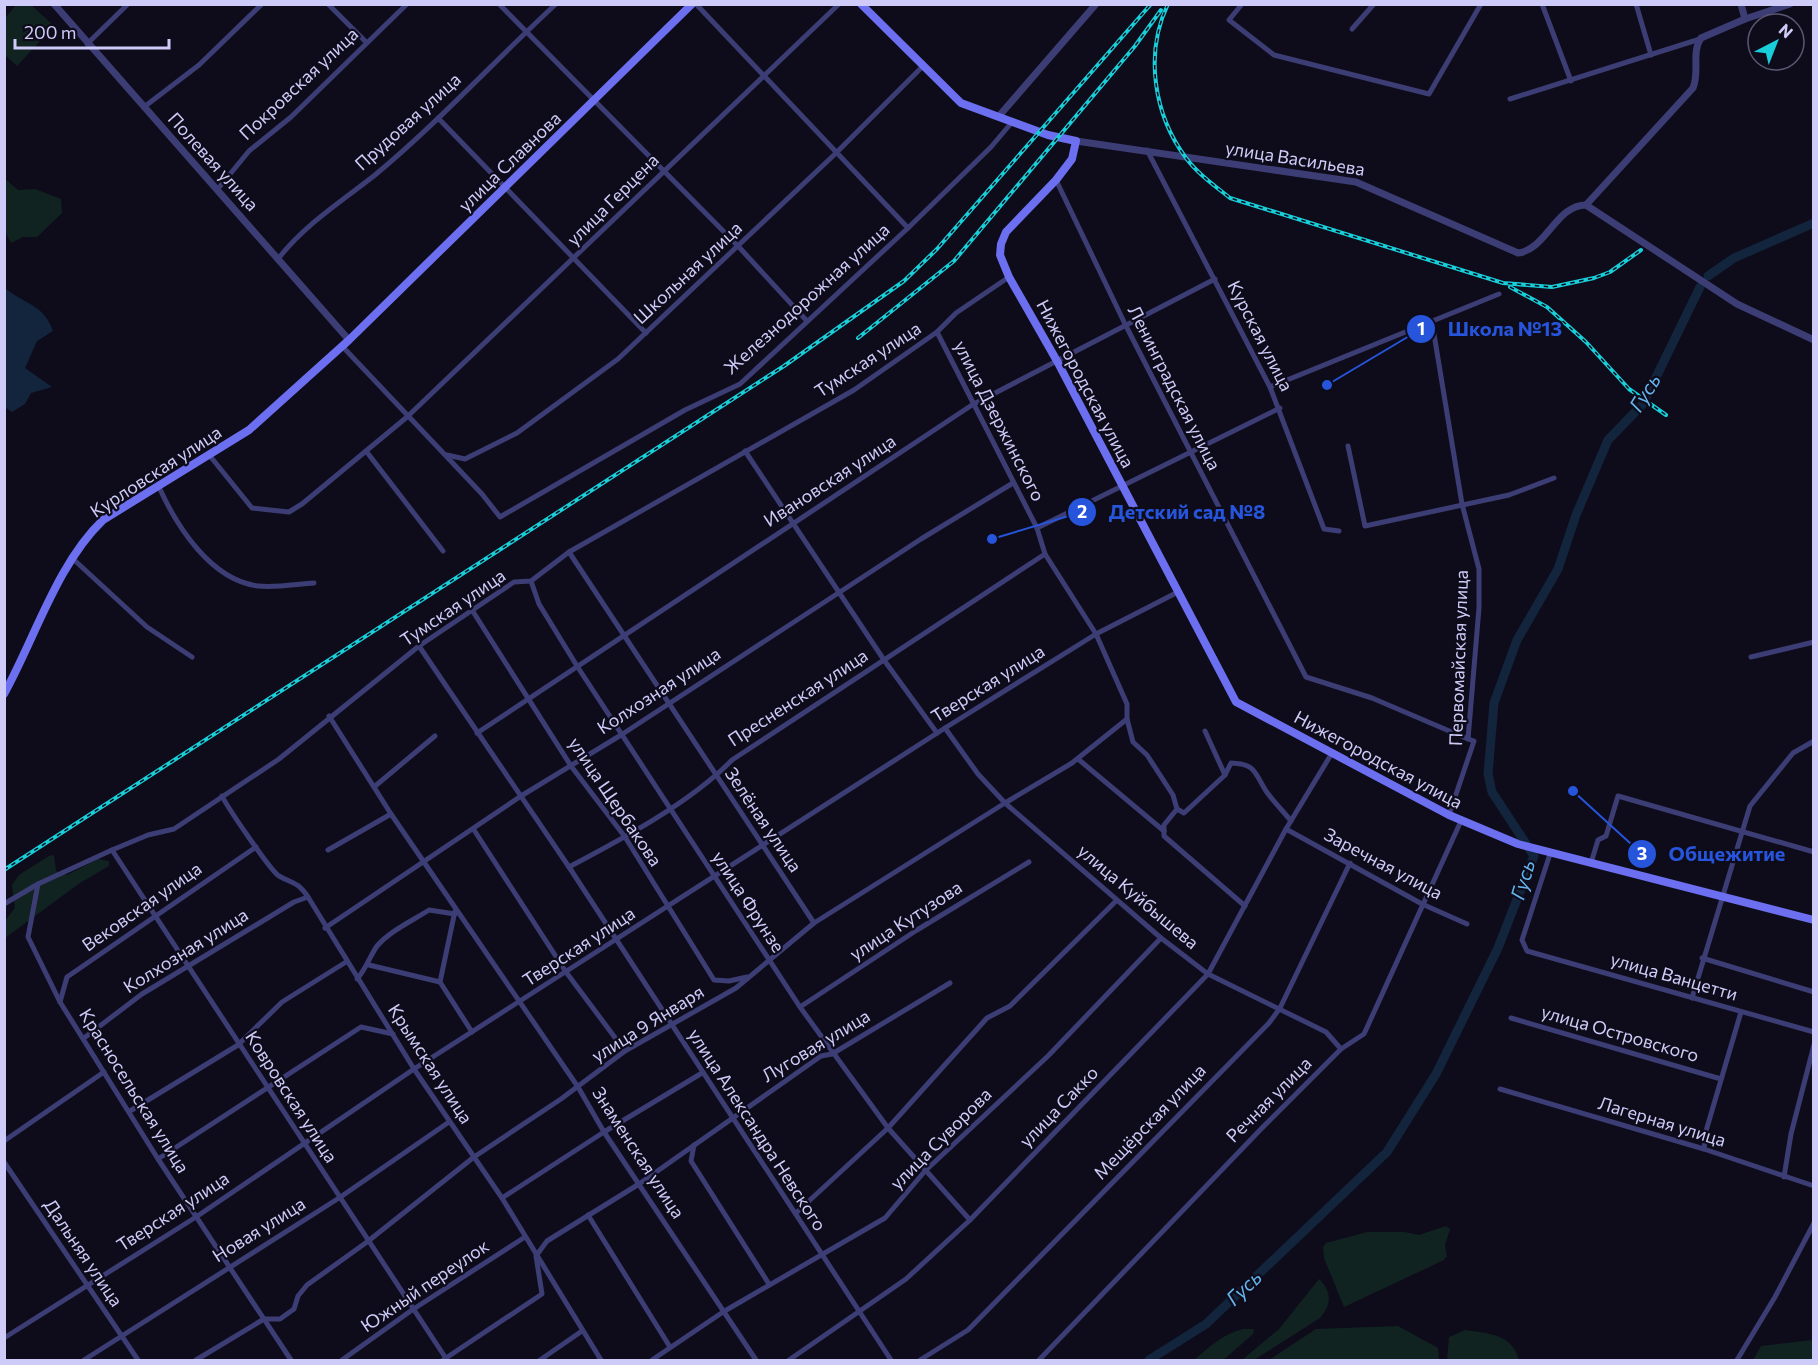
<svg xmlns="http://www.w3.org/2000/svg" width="1818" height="1365" font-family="Commissioner,sans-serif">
  <rect width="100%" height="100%" fill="#0e0c1a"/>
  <!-- green -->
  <g fill="#102321">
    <path d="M17,4L31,5L54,26L17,66L4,54L5,18Z"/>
    <path d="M4,178L18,190L35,189L61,199L62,213L37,237H23L11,243L5,232Z"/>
    <path d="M54,855L56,871L67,875L98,859L109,861V866L80,883L5,938L4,922L15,908L12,885L19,875L49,856Z"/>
    <path d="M1446,1226L1450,1229L1445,1245L1447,1256L1444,1260L1344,1307L1324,1258L1323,1247L1326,1243L1367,1232H1404L1419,1235Z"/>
    <path d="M1319,1279C1332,1292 1332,1304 1320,1318L1254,1360H1242L1279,1329Z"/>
    <path d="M1398,1326L1438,1348L1439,1360H1269L1316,1329Z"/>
    <path d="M1243,1329H1254L1253,1334L1223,1360H1194C1209,1347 1223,1334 1243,1329Z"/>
    <path d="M1465,1330C1490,1334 1511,1333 1519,1360H1447L1449,1337Z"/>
    <path d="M1813,1340V1360H1753L1761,1346Z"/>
  </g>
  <!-- water -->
  <path fill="#12253d" d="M4,287C24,305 43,303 53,331L37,341L25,368L52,387L31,393L25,404L12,412L5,407Z"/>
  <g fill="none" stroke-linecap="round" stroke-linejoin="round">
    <!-- river -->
    <g stroke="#12253d" stroke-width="9">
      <path d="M1708,276L1734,258L1814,223"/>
      <path d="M1149,1360L1206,1324L1387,1152L1436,1074L1498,948L1534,856L1492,792L1488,774L1494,703L1517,640L1558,569L1576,515L1608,440L1643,404L1700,287"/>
    </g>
    <!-- minor -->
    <g stroke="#3c3d74" stroke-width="5">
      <path d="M328,4L366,42"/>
      <path d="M499,4L738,246L807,321"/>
      <path d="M696,4L908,228"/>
      <path d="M1242,4L1229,20L1274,55L1429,94L1481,4"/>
      <path d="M1542,4L1571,81"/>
      <path d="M1636,4L1651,55"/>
      <path d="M1352,29L1374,4"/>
      <path d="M87,44L128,4"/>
      <path d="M1510,99L1700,39"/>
      <path d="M144,107L199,65L262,4"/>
      <path d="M438,118L646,333"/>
      <path d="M1147,150L1270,387L1324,529L1339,531"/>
      <path d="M1056,180L1125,324L1306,677L1372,698L1468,739"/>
      <path d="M217,190L249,151L291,117L407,4"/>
      <path d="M278,259C304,225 342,201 375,175C439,122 495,60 556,4"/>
      <path d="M1432,322L1462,504L1479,569V608L1468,739L1474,741L1449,815"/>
      <path d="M937,332L1037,528L1045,554L1096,634L1127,704V719L1133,742L1147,755L1173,795L1177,809L1164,825V836L1245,906"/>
      <path d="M342,346L482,494L500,517L685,410L740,384L908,228L991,147L1013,121"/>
      <path d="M1270,387L1499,294"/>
      <path d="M1348,446L1365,526L1509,495L1554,478"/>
      <path d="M366,451L443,551"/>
      <path d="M745,451L884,660L937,733"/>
      <path d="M447,455L465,459L517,433L618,359L835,154L923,66"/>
      <path d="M210,456L252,508L289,512L302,504L407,417L839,4"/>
      <path d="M159,487C177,527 211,580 258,586C276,588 297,584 314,583"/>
      <path d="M1037,528L1280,408"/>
      <path d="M569,552L814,923"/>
      <path d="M72,558L147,627L192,657"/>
      <path d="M531,581L539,604L577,666L800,1007L888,1128L970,1220"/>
      <path d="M472,610L571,766L625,837L714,980L729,981L747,977"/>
      <path d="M419,646L569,867L891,1360"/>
      <path d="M1751,657L1814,642"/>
      <path d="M329,716L391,814L578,1087L604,1132L756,1360"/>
      <path d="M945,728L978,774L1005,803L1161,938L1208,974L1326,1032L1341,1049"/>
      <path d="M1205,731L1225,775"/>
      <path d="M477,733L972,405L1215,279"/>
      <path d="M1078,759L1164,831"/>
      <path d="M374,787L435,736"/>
      <path d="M222,796C228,808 270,870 279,876C293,884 297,881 308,897L414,1069L502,1198L601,1360"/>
      <path d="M1177,809L1184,813L1225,775L1231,763C1256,764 1254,772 1266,791C1273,801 1283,811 1291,821"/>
      <path d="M1286,829L1422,904L1467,924"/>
      <path d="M474,830L566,972L625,1051"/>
      <path d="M112,850L447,1360"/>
      <path d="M328,850L391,814"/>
      <path d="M1550,854L1522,940L1527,951L1814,1032"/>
      <path d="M1591,863L1598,840L1606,836L1618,796L1814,852"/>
      <path d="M569,867C622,839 690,803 732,760L1045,554"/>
      <path d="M38,884L28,937L60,1002L158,1159L291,1360"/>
      <path d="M4,904L38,884L112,850L148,835L174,829L279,759L419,646L514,582L531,581L569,552L854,390L937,332L956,313L1009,277"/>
      <path d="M325,928L521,796L621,735L921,539L1013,483"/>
      <path d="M1702,958L1814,992"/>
      <path d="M369,965L440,982L472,1032"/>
      <path d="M357,979C366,969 370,956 377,946C390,931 412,921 429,910L455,914"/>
      <path d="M440,982L455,911"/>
      <path d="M1692,998L1750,806L1793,753L1814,741"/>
      <path d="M60,1002L67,977L256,847"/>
      <path d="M800,1007L917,930L1029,862"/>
      <path d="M1511,1018L1721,1079"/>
      <path d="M84,1038L142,994L294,902L308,897"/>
      <path d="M1500,1089L1704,1149L1814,1186"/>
      <path d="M130,1111L238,1045L282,1002L346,962"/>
      <path d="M4,1141L104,1072"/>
      <path d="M694,1145L691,1161L769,1284"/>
      <path d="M1704,1149L1706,1131L1741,1012"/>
      <path d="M158,1159L361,1027L393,1034"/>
      <path d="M4,1162L138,1360"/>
      <path d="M1784,1177L1791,1134L1814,1045"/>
      <path d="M502,1198L604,1132L702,1073"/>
      <path d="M796,1213L888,1128L987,1018L1010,1006L1116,901"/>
      <path d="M588,1215L670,1347"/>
      <path d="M4,1338L196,1217L414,1069L945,728L1096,634L1178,592"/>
      <path d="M84,1360L339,1198L449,1122"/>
      <path d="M196,1360L264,1319H280L294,1309L298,1296L307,1285L367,1242L474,1157L561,1099L625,1051L736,988L814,923L1005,803L1072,763L1127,719"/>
      <path d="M342,1360L412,1310L525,1237"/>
      <path d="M443,1360L542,1294L536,1256L547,1241L639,1184L821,1056L832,1054L950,983"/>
      <path d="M540,1360L582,1331"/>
      <path d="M652,1360L723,1312L885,1218L925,1171L1048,1056L1161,938"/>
      <path d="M789,1360L906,1279L970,1220L1208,974L1286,829L1332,753"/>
      <path d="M920,1360L968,1330L1269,1023L1280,1008L1350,863"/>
      <path d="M1039,1360L1261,1129L1341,1049L1364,1034L1461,821"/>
      <path d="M1737,1360L1775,1297L1814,1223"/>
    </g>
    <!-- tertiary -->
    <g stroke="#3c3d74" stroke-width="7">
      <path d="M54,4L349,340"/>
      <path d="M1741,4L1745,19"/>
      <path d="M999,116L1096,4"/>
      <path d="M1076,141L1356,182L1518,253C1546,250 1556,205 1586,205"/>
      <path d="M1586,205L1693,88C1700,72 1691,52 1701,38L1745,19L1790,4"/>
      <path d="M1586,205L1737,304L1814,340"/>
    </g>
    <!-- secondary -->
    <g stroke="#6c6fef" stroke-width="8">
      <path d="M861,4L961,103L1048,135L1076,141L1072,159L1056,180L1006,232L1001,244L1000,255L1009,277L1057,361L1236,702L1449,815L1518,844L1814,920"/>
      <path d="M4,694C35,638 57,564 103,520L249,430L349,340L692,4"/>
    </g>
    <!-- rail casing -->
    <g stroke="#18ced9" stroke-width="4">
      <g id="rail">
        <path d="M1168,4C1144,54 1154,115 1186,158C1198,174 1215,186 1230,198L1503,283L1552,287L1594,278L1610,272L1641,250"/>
        <path d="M1510,287L1547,307L1586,342L1629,389L1666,415"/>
        <path d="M858,338L954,261L1135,46L1161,10"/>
        <path d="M4,870L784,366L904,281L937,249L1151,4"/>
      </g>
    </g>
    <!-- rail -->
    <use href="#rail" stroke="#0e0c1a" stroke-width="1.5" stroke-dasharray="4.5" stroke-linecap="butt"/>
  </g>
  <g text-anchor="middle" stroke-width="4.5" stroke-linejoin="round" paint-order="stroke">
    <!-- street labels -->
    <g font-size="18" fill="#cecbf9" stroke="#0e0c1a">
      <text transform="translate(299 84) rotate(-43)" y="6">Покровская улица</text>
      <text transform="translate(408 122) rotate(-42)" y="6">Прудовая улица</text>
      <text transform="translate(1295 159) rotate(9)" y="6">улица Васильева</text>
      <text transform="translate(213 162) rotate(48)" y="6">Полевая улица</text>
      <text transform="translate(510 162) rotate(-44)" y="6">улица Славнова</text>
      <text transform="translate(613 200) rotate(-45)" y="6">улица Герцена</text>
      <text transform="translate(688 273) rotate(-43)" y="6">Школьная улица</text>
      <text transform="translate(807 299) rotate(-42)" y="6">Железнодорожная улица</text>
      <text transform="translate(1260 336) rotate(63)" y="6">Курская улица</text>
      <text transform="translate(868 360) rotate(-33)" y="6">Тумская улица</text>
      <text transform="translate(1085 384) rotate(62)" y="6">Нижегородская улица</text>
      <text transform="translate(1174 388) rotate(63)" y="6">Ленинградская улица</text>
      <text transform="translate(999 421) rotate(63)" y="6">улица Дзержинского</text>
      <text transform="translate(156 472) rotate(-33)" y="6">Курловская улица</text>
      <text transform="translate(830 481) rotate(-33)" y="6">Ивановская улица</text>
      <text transform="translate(453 608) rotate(-34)" y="6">Тумская улица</text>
      <text transform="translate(1459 658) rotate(-88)" y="6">Первомайская улица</text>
      <text transform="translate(988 684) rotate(-32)" y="6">Тверская улица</text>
      <text transform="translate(659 691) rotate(-33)" y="6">Колхозная улица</text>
      <text transform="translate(798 698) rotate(-33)" y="6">Пресненская улица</text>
      <text transform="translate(1378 760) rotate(28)" y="6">Нижегородская улица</text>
      <text transform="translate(615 802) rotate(56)" y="6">улица Щербакова</text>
      <text transform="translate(763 820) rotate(56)" y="6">Зелёная улица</text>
      <text transform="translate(1383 864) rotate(28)" y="6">Заречная улица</text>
      <text transform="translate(1138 897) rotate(40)" y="6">улица Куйбышева</text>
      <text transform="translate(748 902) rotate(57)" y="6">улица Фрунзе</text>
      <text transform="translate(142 907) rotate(-35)" y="6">Вековская улица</text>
      <text transform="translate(906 921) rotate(-33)" y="6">улица Кутузова</text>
      <text transform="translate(579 947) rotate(-33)" y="6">Тверская улица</text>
      <text transform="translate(186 951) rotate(-32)" y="6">Колхозная улица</text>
      <text transform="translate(1674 977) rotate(16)" y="6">улица Ванцетти</text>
      <text transform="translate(648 1024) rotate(-32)" y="6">улица 9 Января</text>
      <text transform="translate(1620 1034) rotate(16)" y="6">улица Островского</text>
      <text transform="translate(816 1046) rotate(-31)" y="6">Луговая улица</text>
      <text transform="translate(430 1064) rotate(57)" y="6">Крымская улица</text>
      <text transform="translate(134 1091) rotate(58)" y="6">Красносельская улица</text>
      <text transform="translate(291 1097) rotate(57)" y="6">Ковровская улица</text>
      <text transform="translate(1269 1100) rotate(-45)" y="6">Речная улица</text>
      <text transform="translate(1059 1107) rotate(-46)" y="6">улица Сакко</text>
      <text transform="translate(1150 1122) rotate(-46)" y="6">Мещёрская улица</text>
      <text transform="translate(1662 1122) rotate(17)" y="6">Лагерная улица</text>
      <text transform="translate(757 1130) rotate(57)" y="6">улица Александра Невского</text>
      <text transform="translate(941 1139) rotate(-45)" y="6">улица Суворова</text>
      <text transform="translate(638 1153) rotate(57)" y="6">Знаменская улица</text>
      <text transform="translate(173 1212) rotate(-33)" y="6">Тверская улица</text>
      <text transform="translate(259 1230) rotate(-32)" y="6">Новая улица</text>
      <text transform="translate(83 1253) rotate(56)" y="6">Дальняя улица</text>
      <text transform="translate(425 1286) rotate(-34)" y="6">Южный переулок</text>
    </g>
    <!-- water labels -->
    <g font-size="20" font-style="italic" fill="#64b4ee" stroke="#0e0c1a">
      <text transform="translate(1645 393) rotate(-58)" y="7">Гусь</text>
      <text transform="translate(1523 880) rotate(-73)" y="7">Гусь</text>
      <text transform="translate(1244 1288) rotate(-44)" y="7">Гусь</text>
    </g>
  </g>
  <!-- callouts -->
  <path fill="none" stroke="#2654da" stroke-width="2" d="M1327 385L1421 329M992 539L1082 512M1573 791L1642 854"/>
  <g fill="#2654da" stroke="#0e0c1a" stroke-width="2">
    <circle cx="1327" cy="385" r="6"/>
    <circle cx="992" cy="539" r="6"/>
    <circle cx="1573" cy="791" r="6"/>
    <circle cx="1421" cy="329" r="15"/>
    <circle cx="1082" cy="512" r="15"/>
    <circle cx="1642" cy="854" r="15"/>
  </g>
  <g font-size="18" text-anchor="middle" font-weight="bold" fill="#fff">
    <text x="1421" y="335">1</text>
    <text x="1082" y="518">2</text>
    <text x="1642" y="860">3</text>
  </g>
  <g font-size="20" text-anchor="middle" font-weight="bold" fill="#2654da" stroke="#0e0c1a" stroke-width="4.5" stroke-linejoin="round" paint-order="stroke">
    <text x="1505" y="336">Школа №13</text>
    <text x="1187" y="519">Детский сад №8</text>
    <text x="1727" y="861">Общежитие</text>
  </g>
  <!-- border -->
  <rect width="1818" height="1365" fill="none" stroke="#cecbf9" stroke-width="12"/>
  <!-- north arrow -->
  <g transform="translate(1776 42) rotate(42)"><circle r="28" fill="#0e0c1a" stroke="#5b5873" stroke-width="1.5"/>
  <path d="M0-4.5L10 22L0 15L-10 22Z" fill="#18ced9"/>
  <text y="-9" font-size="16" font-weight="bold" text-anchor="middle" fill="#cecbf9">N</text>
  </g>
  <!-- scale -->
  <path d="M15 39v9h154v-9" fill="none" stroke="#cecbf9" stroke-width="3"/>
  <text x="24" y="39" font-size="18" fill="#cecbf9" stroke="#0e0c1a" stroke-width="4.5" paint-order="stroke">200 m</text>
</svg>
